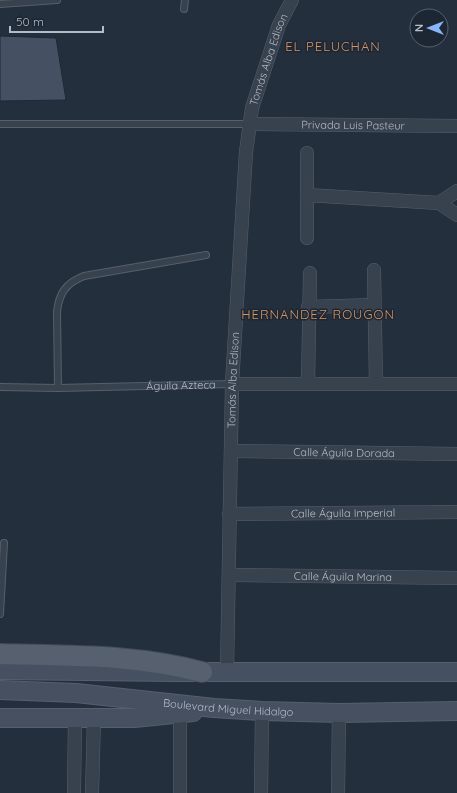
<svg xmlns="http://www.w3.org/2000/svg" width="457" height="793" font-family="Quicksand,sans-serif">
  <rect width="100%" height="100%" fill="#242f3e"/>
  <!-- building -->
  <path fill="#455162" stroke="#1f2835" d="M0,36L56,38L66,100L0,101Z"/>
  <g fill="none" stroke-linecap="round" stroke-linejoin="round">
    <!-- lane casing -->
    <g stroke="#565f6c" stroke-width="8">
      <g id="lane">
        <path d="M0,4L57,0"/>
        <path d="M184,9L185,0"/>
        <path d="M0,124H249"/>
        <path id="s1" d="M0,387L58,388L232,384"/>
        <path d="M58,388L57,312C59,293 66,283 84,276L206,255"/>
        <path d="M0,614L4,543"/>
      </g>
    </g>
    <!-- street casing -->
    <g stroke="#565f6c" stroke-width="14">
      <g id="street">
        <path id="s2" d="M249,124L457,126"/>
        <path d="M307,153V238"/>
        <path d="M307,195L439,203L457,215"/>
        <path d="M439,203L457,191"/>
        <path d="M374,270L376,384"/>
        <path d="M308,307L374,305"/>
        <path d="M308,383L310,273"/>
        <path d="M232,384H457"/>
        <path id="s3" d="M231,451L457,454"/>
        <path id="s4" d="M229,514L457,512"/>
        <path id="s5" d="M229,575L457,578"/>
        <path id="s6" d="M227,672L232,384L246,152L252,108L279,25L292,0"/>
        <path d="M74,793L75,718"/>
        <path d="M92,793L94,718"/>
        <path d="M180,793V715"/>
        <path d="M261,793L262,711"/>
        <path d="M338,793L339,713"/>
      </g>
    </g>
    <!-- secondary casing -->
    <g stroke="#565f6c" stroke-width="20">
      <g id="secondary">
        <path d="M0,670L173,672H457"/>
        <path id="s7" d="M0,690L76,693L214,708L262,711L339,713L457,711"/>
        <path d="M0,718H134L193,712"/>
      </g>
    </g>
    <!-- primary casing -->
    <g stroke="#414a57" stroke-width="22">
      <path id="primary" d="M0,654C68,656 136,654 202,672"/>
    </g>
    <!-- lane -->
    <use href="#lane" stroke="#38414e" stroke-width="6"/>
    <!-- street -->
    <use href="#street" stroke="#38414e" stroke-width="13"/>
    <!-- secondary -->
    <use href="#secondary" stroke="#465061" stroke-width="18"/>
    <!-- primary -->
    <use href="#primary" stroke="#56606e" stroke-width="20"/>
  </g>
  <g text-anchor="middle" stroke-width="3" stroke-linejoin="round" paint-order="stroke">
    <!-- street labels -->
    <g font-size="11" fill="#b4bcc9" stroke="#1d2633">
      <text dy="4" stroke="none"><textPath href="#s6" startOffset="616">Tomás Alba Edison</textPath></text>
      <text dy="4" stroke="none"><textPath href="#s2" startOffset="104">Privada Luis Pasteur</textPath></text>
      <text dy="4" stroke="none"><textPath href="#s6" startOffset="292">Tomás Alba Edison</textPath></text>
      <text dy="4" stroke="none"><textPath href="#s1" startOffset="181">Águila Azteca</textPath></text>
      <text dy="4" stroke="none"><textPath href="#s3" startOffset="113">Calle Águila Dorada</textPath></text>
      <text dy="4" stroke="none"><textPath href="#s4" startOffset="114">Calle Águila Imperial</textPath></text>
      <text dy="4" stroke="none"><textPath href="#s5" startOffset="114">Calle Águila Marina</textPath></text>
      <text dy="4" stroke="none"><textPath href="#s7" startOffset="229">Boulevard Miguel Hidalgo</textPath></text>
    </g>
    <!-- quarter labels -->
    <g font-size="13" letter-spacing="1" fill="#d59563" stroke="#1d2633">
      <text x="333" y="51">EL PELUCHAN</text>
      <text x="318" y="319">HERNANDEZ ROUGON</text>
    </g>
  </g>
  <!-- north arrow -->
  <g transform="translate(429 28) rotate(270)"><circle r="19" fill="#1d2633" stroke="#59626f"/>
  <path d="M0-3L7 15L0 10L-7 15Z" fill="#8ab4f8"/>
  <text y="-6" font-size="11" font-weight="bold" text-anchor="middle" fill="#b4bcc9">N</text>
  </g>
  <!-- scale -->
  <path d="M10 26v6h93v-6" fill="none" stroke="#b4bcc9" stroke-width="2"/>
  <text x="16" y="26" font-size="12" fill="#b4bcc9" stroke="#1d2633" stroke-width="3" paint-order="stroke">50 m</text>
</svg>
